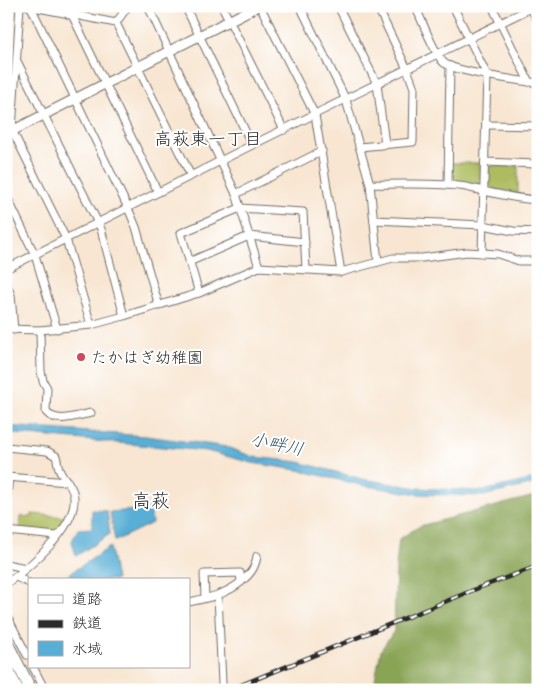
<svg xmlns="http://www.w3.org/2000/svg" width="544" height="696" font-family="Itim,'Klee One',sans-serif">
  <rect width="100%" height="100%" fill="#fff"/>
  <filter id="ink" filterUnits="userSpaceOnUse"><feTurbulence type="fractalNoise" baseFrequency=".02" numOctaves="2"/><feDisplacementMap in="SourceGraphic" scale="10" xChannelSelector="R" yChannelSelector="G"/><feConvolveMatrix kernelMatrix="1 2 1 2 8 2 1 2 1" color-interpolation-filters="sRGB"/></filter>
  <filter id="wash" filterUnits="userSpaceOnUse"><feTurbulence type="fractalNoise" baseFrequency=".0096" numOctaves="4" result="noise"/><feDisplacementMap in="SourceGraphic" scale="20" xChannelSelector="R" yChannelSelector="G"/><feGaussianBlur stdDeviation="1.12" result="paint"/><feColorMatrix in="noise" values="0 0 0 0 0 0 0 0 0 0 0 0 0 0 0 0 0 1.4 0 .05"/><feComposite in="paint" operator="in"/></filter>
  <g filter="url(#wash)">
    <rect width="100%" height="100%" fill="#f8e6d2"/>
    <!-- green -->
    <g fill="#adbc5f" stroke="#6c7445">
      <path d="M450,163H480V188L450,183Z"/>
      <path d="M489,166H518V193L494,189L490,186Z"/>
      <path d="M32,514L66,517L60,530L56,533L20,530L21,516L32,517Z"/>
    </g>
    <!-- forest -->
    <path fill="#8aa456" stroke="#5a6840" d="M538,495V690H380L375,679L381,650L394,631L396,566L399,539L420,526Z"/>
    <!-- water -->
    <g fill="#59aed5" stroke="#426c80">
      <path d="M6,426L146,436L213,445L226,447L254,457L299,462L362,479L418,488L482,491L538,478V483L483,496L418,494L361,485L298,470L252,463L207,451L6,433Z"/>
      <path d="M150,509L152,523L115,541L110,512Z"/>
      <path d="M92,510L107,511L110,534L76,556L72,541L78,529L92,528Z"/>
      <path d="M110,547L116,580H69V574Z"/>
    </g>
  </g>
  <g filter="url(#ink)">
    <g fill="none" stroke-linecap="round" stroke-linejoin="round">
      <!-- minor casing -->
      <g stroke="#736c65" stroke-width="9">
        <g id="minor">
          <path d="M20,6L12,130L66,239L91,325"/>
          <path d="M28,6L116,23L128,6"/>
          <path d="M148,6L236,194L259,267"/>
          <path d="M185,6L252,145"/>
          <path d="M222,6L284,130"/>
          <path d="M260,6L315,115L341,272"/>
          <path d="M300,6L346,100L370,184L378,262"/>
          <path d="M338,6L377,84L385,144"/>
          <path d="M415,6C422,20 433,51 443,62C453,72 521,81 538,83"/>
          <path d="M453,6L487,75L482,253"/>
          <path d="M492,6L529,82"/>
          <path d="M530,6L538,22"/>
          <path d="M31,7L128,208L136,227L159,306"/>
          <path d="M69,15L72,6"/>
          <path d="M72,15L158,192"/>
          <path d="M116,23L191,176"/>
          <path d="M18,63L101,229L124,316"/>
          <path d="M486,125L538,126"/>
          <path d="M359,147L413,142L414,88L407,69L377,6"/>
          <path d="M485,162L538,164"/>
          <path d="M370,184C401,185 435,182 466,187C490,192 513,199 538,200"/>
          <path d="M448,185L450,66"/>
          <path d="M236,194L322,151"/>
          <path d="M6,195L35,255L57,329"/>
          <path d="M374,220L483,225L513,231L538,232"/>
          <path d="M189,262L249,236L305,242"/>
          <path d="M6,269L252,145L535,6"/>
          <path d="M6,283L11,295L14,330"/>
          <path d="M199,293L181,233L240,208L303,212L306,269"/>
          <path d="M6,329L40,330L91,325L124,316L199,293L259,267L341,272L393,258H422L467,252L498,254L519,261H538"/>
          <path d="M40,330L41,371L43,381L47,388L46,412C56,424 77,416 91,413"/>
          <path d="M6,447L47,451L56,456C58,462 58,471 62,475C67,481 74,489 74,498C76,529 29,567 6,584"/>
          <path d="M6,477L68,482"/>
          <path d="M6,504L9,477"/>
          <path d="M6,531L57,536"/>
          <path d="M6,564L26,568"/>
          <path d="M16,577L29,583"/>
          <path d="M241,582C250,574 255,569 257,556"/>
          <path d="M218,596L222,683"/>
          <path d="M189,602C208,598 225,595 241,582L240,573L204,574L205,598"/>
          <path d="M6,614L27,655L29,654"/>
          <path d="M33,667L45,690"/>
        </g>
      </g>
      <!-- tertiary casing -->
      <g stroke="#736c65" stroke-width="11">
        <path id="tertiary" d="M6,134L258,6"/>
      </g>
      <!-- trunk casing -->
      <g stroke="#736c65" stroke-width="13">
        <g id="trunk">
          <path d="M6,641L31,690"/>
          <path d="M6,667L18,690"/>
        </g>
      </g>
      <!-- minor -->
      <use href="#minor" stroke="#fff" stroke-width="7"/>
      <!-- tertiary -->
      <use href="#tertiary" stroke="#fff" stroke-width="9"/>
      <!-- trunk -->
      <use href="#trunk" stroke="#fff" stroke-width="11"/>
      <!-- rail casing -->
      <g stroke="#2b2b2b" stroke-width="4.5">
        <path id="rail" d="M229,690L481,587L538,566"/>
      </g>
      <!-- rail -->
      <use href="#rail" stroke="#fff" stroke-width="2.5" stroke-dasharray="8" stroke-linecap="butt"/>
    </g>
  </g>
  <!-- markers -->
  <circle fill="#d1495b" stroke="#fff" stroke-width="2" cx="81" cy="357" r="5"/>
  <g text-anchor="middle" stroke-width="4" stroke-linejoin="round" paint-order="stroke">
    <!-- poi labels -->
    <g font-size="16" fill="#2b2b2b" stroke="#fff" text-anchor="start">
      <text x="91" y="363">たかはぎ幼稚園</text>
    </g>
    <!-- neighbourhood labels -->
    <g font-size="18" fill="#2b2b2b" stroke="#fff">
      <text x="208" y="145">高萩東一丁目</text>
    </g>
    <!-- water labels -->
    <g font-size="18" font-style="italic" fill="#3d5f6f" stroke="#fff">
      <text transform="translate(277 444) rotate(12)" y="6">小畔川</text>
    </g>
    <!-- quarter labels -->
    <g font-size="19" fill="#2b2b2b" stroke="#fff">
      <text x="151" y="507">高萩</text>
    </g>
  </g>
  <!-- margin -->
  <rect width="544" height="696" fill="none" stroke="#fff" stroke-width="25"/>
  <!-- legend -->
  <rect x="28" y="578" width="162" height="90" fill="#ffffff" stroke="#aaaaaa"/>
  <rect x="38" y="595" width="25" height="8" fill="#ffffff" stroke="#aaaaaa"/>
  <text x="72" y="604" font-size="15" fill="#2b2b2b">道路</text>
  <rect x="38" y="620" width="25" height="8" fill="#2b2b2b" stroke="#aaaaaa"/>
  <text x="72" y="628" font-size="15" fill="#2b2b2b">鉄道</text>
  <rect x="38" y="641" width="25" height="15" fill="#59aed5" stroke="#aaaaaa"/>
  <text x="72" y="654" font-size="15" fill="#2b2b2b">水域</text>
</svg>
